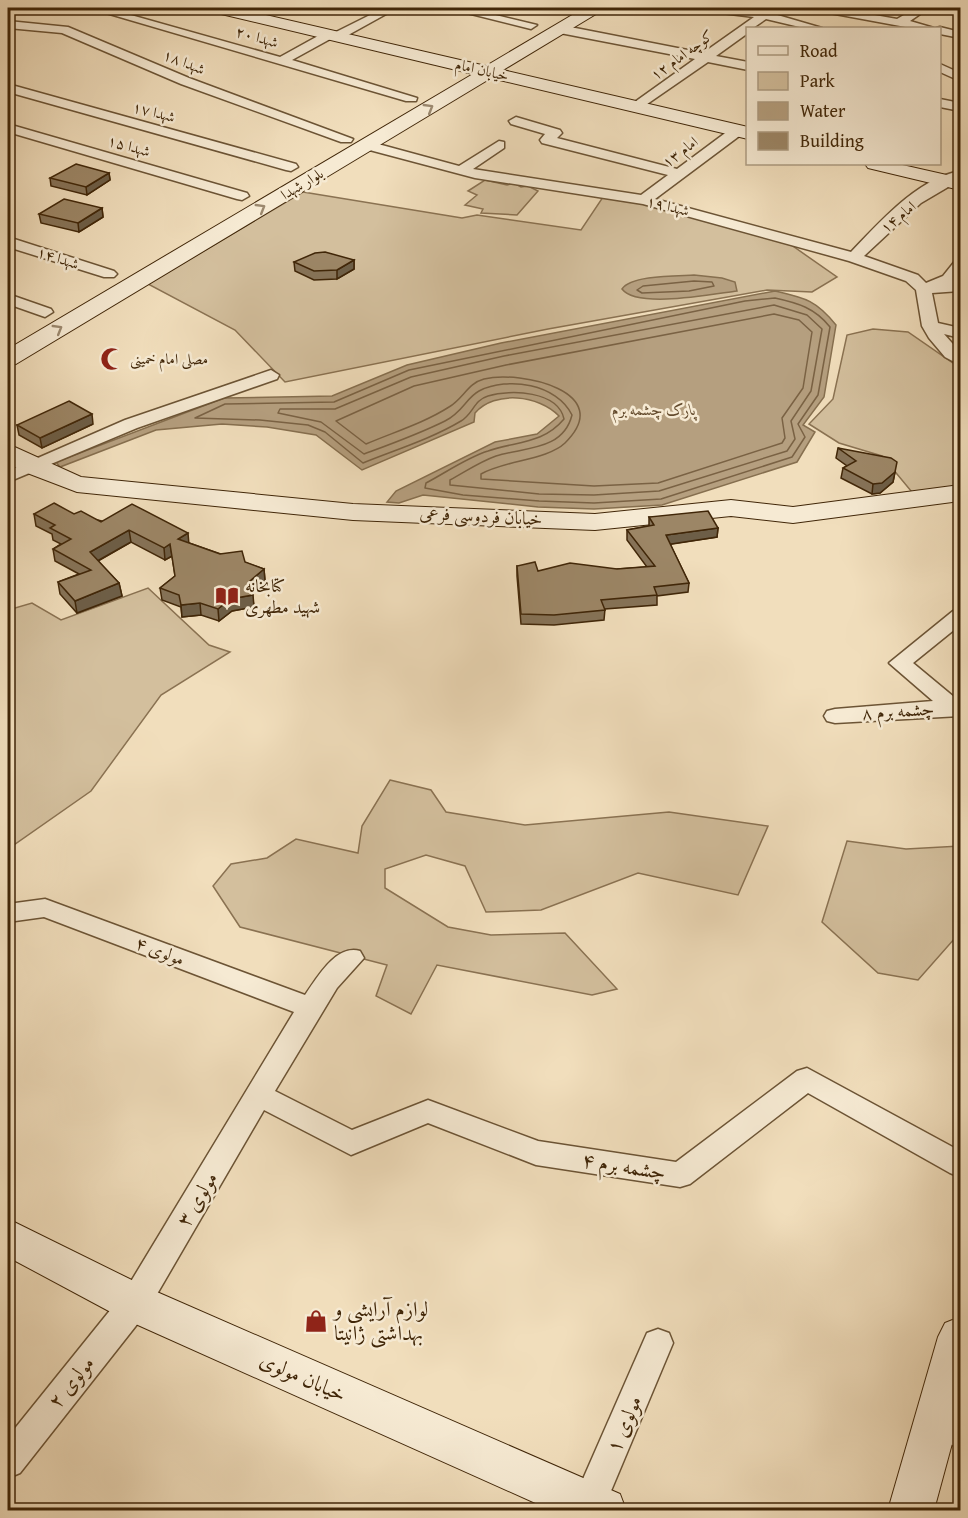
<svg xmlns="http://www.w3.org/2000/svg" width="968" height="1518" font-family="'Gentium Book Plus',Amiri,serif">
  <rect width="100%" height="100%" fill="#f1debc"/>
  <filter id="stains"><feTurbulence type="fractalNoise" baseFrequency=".00333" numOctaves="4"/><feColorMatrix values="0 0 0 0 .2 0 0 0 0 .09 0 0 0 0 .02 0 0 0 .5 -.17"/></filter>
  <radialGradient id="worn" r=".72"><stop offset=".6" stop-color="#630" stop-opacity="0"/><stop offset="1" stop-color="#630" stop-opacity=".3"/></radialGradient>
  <!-- green -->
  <g fill="#d3bf9d" stroke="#8a7252" stroke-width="1.5">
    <path d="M485,180L507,185L514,183L521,187L528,186L538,191L517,215L481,213L483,209L465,205L477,195L468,191Z"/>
    <path d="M303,192L462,218L477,215L581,230L603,197L645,203L787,242L837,277L812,292L767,290L548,329L285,382L235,330L148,284Z"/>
    <path d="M873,329L908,332L960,368V484L916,497L882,456L839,443L809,424L833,399L847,335Z"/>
    <path d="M148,588L209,645L230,652L161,695L91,791L8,849V610L32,603L61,620Z"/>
    <path d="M390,780L431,790L446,812L525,825L669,812L768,826L738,895L638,873L541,910L486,912L465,866L426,855L385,869V888L448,927L491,935L565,933L617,989L592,995L437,965L411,1014L376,996L387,965L240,927L213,886L231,864L267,858L296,839L358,853L362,826Z"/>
    <path d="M847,841L906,849L960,846V939L955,938L918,980L878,973L822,922Z"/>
  </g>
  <!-- water -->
  <g fill="#b59f7f" stroke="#866f4f" stroke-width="1.5">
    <path d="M694,275L722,278L735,282L737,291C713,294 637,309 622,289C631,275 678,276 694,275Z"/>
    <path d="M775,291C805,298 816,300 836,325L824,397L803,425L815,432L797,462L662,505L594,509L538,507L423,495L399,503L387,502L396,491L495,442L537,434L559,416C539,395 495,390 475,413L474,422L362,470L316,435L267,427L222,424L156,430L60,467L56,462L224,398L332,396L407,365L501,343Z"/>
  </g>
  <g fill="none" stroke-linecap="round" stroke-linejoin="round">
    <!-- shore -->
    <g stroke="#7a6244" stroke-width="1.5">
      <path d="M694,281L712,282L714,286L689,291L642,293L637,290L643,286Z"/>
      <path d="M775,298C798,303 815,308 830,327L818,395L798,424L805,437L792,457L661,499L594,503L539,501L463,495L425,488L426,483C447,472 466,458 488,451C517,441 543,444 564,419C558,391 511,389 488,396C474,400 473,414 461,421C431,439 395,450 363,463L325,432L308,425L260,420L195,418L225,404L334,402L409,370L745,301Z"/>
      <path d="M774,305L807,315L822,329L811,391L791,421L795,439L787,451L659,491L594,495L539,494L450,485V480C465,472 479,462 496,456C524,447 563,451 572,415C557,384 508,376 479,391C466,398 463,412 445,421C419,434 391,444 364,454L321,422L278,413L280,409H335L411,377L504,356Z"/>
      <path d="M774,314L799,320L812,332L803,388L782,418L785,438L782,443L658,483L594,486L481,479V474C506,460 547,460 565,443C617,392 521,370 484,379C468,383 463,399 449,407C424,423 394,432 366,444L336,421L414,386L506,365Z"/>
    </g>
    <!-- street casing -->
    <g stroke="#6c5435" stroke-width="3">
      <g id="street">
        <path d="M89,8H106L280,57L327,31L336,32L384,8H397L341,39L332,38L292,60L417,98L416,101H406Z"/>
        <path d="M247,8H262L246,16H238V12Z"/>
        <path d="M447,8H467L537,25L531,29Z"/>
        <path d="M701,8L762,11L767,8H779L774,14L822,28H804L766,19L753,28H748V33L716,56L748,62V70L708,62L637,111L630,107L632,104L695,59L560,33L554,29L560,25L703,53L754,17L706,11Z"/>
        <path d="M814,8H835L897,19L916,8H929L910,21L934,28H911L819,11Z"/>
        <path d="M8,21L68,27L189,78L353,139L351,142H341L181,84L62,33L8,28Z"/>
        <path d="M940,27L960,32V38L940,34V28H936Z"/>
        <path d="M940,64L960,73V81L940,72Z"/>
        <path d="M8,84L296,164L298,167L291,171L286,170L8,92Z"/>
        <path d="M940,99L960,103V111L940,107Z"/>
        <path d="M516,117L560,130L562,133L557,138L677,169L732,128H742V134L655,199L851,252C880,222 917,179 960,171V180L921,203L864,256L918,275L926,283L943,276L955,261L960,260V274L955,282L960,281V291L932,293L938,323L960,328V338L944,334L960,352V365L945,357L929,338L922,326L916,290L906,281L849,261L643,204L475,178L362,148L360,145L367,141L459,166L499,141L504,142V148L473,169L641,195L668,175L542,143L540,140L545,134L511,124L509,121Z"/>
        <path d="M8,124L247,193L249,196L242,200L237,199L8,132Z"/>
        <path d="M8,237L114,271L117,274L114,277H104L8,247Z"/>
        <path d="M8,294L51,309L53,312L45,317L8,304Z"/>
        <path d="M271,370L279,375L277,379L137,428L8,482V471L125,420Z"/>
        <path d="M960,609V625L913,663L960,702V716L835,723L827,721L824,716L827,711L835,709L933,701L889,663L953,611Z"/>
        <path d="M45,899L305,995C317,978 336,944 360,951L364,958L337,988L275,1091L352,1130L428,1100L538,1141L676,1162L797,1071L807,1068L960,1151V1177L950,1173L808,1093L690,1184L680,1187L536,1165L428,1123L351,1155L264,1110L146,1313L20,1473L8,1478V1437L124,1293L294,1012L44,917L8,922V904Z"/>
        <path d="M658,1329L669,1333L673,1343L603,1510H575L572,1504L647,1333Z"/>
        <path d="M936,1408L960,1418V1448L925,1434L920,1423L925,1412Z"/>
      </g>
    </g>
    <!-- secondary casing -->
    <g stroke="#402608" stroke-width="2">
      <g id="secondary">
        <path d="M209,8H236L486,66L584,8H603L601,11L503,70L748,127V139L491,78L16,364L8,366V349L473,74L217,13Z"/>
        <path d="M865,164H898L960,178V190L868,168Z"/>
        <path d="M8,444L81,477L353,504L595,514L731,500L793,507L960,485V501L793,523L731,516L595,530L353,520L77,492L22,471L8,463Z"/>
        <path d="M8,1219L150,1289L620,1494L626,1510H551L120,1317L8,1257Z"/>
        <path d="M960,1317V1414L934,1510H888L938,1337L945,1323Z"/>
      </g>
    </g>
    <!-- street -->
    <use href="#street" fill="#f6ead3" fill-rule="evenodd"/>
    <!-- secondary -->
    <use href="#secondary" fill="#f6ead3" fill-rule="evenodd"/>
  </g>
  <!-- wall -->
  <g fill="#867358" stroke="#402608" stroke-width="1.5">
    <path d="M109,173L110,180L87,195L51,186L50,178Z"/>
    <path d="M102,208L103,217L79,232L41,223L39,214Z"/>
    <path d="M354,260V269L337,279L314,280L295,271L294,262Z"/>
    <path d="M93,424L42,448L19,435L17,425Z"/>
    <path d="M838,448L895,472L893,482L880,493L872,494L841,478L843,468L847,466L836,458Z"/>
    <path d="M34,514H74L189,543L264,569L265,581L252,592L254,607L232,611L219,621L201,615L182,617L181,607L162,600L160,588L175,576L172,556L165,560L131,542L98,561L119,583L122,596L77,613L60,594L58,582L79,574L55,561L53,549L61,544L53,540L52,534L36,526Z"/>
    <path d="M649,517L718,528L717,537L670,544L689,583L688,592L657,596V605L605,609L604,620L554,625L521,624L517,576V566L538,571L617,569L647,567L627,540V530L649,526Z"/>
  </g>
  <!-- shaded-wall -->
  <g fill="#6d5e47" stroke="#402608" stroke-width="1.5">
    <path d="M109,173L110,180L87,195L86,187Z"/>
    <path d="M102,208L103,217L79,232L78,223Z"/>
    <path d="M354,260V269L337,279V270Z"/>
    <path d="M92,414L93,424L42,448L40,438Z"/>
    <path d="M895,472L893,482L880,493L872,494L873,484Z"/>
    <path d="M718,528L717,537L665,545L666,535Z"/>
    <path d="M129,530L131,542L92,564L90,552Z"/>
    <path d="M188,533L189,545L178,539Z"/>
    <path d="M170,544L172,556L165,560L164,548Z"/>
    <path d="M264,569L265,581L251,593L250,581Z"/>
    <path d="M119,583L122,596L77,613L75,601Z"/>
    <path d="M253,595L254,607L232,611L219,621L218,609L230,599Z"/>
    <path d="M200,603L201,615L182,617L181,605Z"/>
  </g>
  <!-- building -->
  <g fill="#9c8666" stroke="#402608" stroke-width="1.5">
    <path d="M76,164L109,173L86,187L50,178Z"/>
    <path d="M64,199L102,208L78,223L39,214Z"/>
    <path d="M325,252L354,260L337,270L314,271L294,262L315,253Z"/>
    <path d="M69,401L92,414L40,438L17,425Z"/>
    <path d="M838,448L891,458L897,462L895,472L882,483L873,484L843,468L856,461Z"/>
    <path d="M54,503L74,514L81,511L101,522L132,504L188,533L178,539L220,554L242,551L245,562L264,569L250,581L253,595L230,599L218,609L200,603L181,605L179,595L160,588L175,576L170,544L164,548L129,530L90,552L119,583L75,601L58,582L91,570L53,549L71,539L50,528L55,525L34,514Z"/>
    <path d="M708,511L718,528L666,535L689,583L654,587L657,595L601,600L605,610L554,615L521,614L517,566L535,562L538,571L570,563L617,569L655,566L627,530L654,525L649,517Z"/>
  </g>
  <!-- one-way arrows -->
  <defs><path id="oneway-chevron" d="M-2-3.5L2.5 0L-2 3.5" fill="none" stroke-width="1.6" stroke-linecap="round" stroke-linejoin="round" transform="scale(1.5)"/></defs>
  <g stroke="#9b886e">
    <use href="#oneway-chevron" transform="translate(429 108) rotate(-31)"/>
    <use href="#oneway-chevron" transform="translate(261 208) rotate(-31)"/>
    <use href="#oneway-chevron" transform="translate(58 329) rotate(-31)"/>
  </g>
  <!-- icons -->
  <defs>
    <g id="mosque-bare" transform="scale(1.8)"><path d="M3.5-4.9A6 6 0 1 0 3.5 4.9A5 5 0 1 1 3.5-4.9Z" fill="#8f2418" stroke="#f6ead3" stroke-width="2.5" paint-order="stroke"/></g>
    <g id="library-bare" transform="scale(1.8)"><path d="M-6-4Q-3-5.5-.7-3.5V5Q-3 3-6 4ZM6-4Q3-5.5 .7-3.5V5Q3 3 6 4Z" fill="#8f2418" stroke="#f6ead3" stroke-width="2.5" paint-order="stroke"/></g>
    <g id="shop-bare" transform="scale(1.8)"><path d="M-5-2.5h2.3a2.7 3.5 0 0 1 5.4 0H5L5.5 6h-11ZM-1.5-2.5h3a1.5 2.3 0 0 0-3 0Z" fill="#8f2418" stroke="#f6ead3" stroke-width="2.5" paint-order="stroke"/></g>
  </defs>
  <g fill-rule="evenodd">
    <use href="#mosque-bare" x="112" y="359"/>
    <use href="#library-bare" x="227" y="596"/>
    <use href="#shop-bare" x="316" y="1321"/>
  </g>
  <g text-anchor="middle" stroke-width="5" stroke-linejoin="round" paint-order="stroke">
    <!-- far-street labels -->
    <g font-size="15" fill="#402608" stroke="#f6ead3">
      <text transform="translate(257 37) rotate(16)" y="5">شهدا ۲۰</text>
      <text transform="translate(682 55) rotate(-36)" y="5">کوچه امام ۱۲</text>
      <text transform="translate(184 62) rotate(22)" y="5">شهدا ۱۸</text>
      <text transform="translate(482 70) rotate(13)" y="5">خیابان امام</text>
      <text transform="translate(154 112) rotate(15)" y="5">شهدا ۱۷</text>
      <text transform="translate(129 146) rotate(16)" y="5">شهدا ۱۵</text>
      <text transform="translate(680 152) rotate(-37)" y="5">امام ۱۳</text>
      <text transform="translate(302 184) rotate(-31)" y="5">بلوار شهدا</text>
      <text transform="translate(668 206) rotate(14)" y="5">شهدا ۱۹</text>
      <text transform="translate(898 217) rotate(-39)" y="5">امام ۱۴</text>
      <text transform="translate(58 258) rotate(18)" y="5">شهدا ۱۴</text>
    </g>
    <!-- far-poi labels -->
    <g font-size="15" fill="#402608" stroke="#f6ead3" text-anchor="start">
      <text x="130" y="364">مصلی امام خمینی</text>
    </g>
    <!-- far-water labels -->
    <g font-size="16" font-style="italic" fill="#634a2c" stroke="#f6ead3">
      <text x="654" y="415">پارک چشمه برم</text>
    </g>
    <!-- street labels -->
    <g font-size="18" fill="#402608" stroke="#f6ead3">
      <text transform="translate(481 516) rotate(3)" y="6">خیابان فردوسی فرعی</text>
      <text transform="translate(898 711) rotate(-4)" y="6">چشمه برم ۸</text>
      <text transform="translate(160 951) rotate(21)" y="6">مولوی ۴</text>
    </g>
    <!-- poi labels -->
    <g font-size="18" fill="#402608" stroke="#f6ead3" text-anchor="start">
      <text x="245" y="592">کتابخانه<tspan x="245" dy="21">شهید مطهری</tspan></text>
    </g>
    <!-- near-street labels -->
    <g font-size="21" fill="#402608" stroke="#f6ead3">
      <text transform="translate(624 1166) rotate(9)" y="7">چشمه برم ۴</text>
      <text transform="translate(197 1199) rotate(-59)" y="7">مولوی ۳</text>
      <text transform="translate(303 1377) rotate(24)" y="7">خیابان مولوی</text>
      <text transform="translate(71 1382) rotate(-51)" y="7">مولوی ۲</text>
      <text transform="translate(624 1424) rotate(-67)" y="7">مولوی ۱</text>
    </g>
    <!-- near-poi labels -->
    <g font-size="21" fill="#402608" stroke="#f6ead3" text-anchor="start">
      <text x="334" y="1316">لوازم آرایشی و<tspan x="334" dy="24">بهداشتی ژانیتا</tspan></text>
    </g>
  </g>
  <!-- margin -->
  <rect width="968" height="1518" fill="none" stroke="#f1debc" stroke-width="30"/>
  <rect x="9" y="9" width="950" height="1500" fill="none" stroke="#402608" stroke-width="3"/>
  <rect x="15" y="15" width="938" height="1488" fill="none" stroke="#402608" stroke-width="1.5"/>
  <!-- legend -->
  <rect x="746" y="27" width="195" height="138" fill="#f6ead3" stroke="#ad9c82" stroke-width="1.5"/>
  <rect x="758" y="46" width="30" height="9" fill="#f6ead3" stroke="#ad9c82" stroke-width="1.5"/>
  <text x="800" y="57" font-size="18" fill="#402608">Road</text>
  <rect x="758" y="72" width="30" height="18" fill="#d3bf9d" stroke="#ad9c82" stroke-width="1.5"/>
  <text x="800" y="87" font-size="18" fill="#402608">Park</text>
  <rect x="758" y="102" width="30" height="18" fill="#b59f7f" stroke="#ad9c82" stroke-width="1.5"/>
  <text x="800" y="117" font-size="18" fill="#402608">Water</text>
  <rect x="758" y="132" width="30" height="18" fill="#9c8666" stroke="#ad9c82" stroke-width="1.5"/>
  <text x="800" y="147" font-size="18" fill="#402608">Building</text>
  <rect width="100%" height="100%" filter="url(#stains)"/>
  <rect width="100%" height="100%" fill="url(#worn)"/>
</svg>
